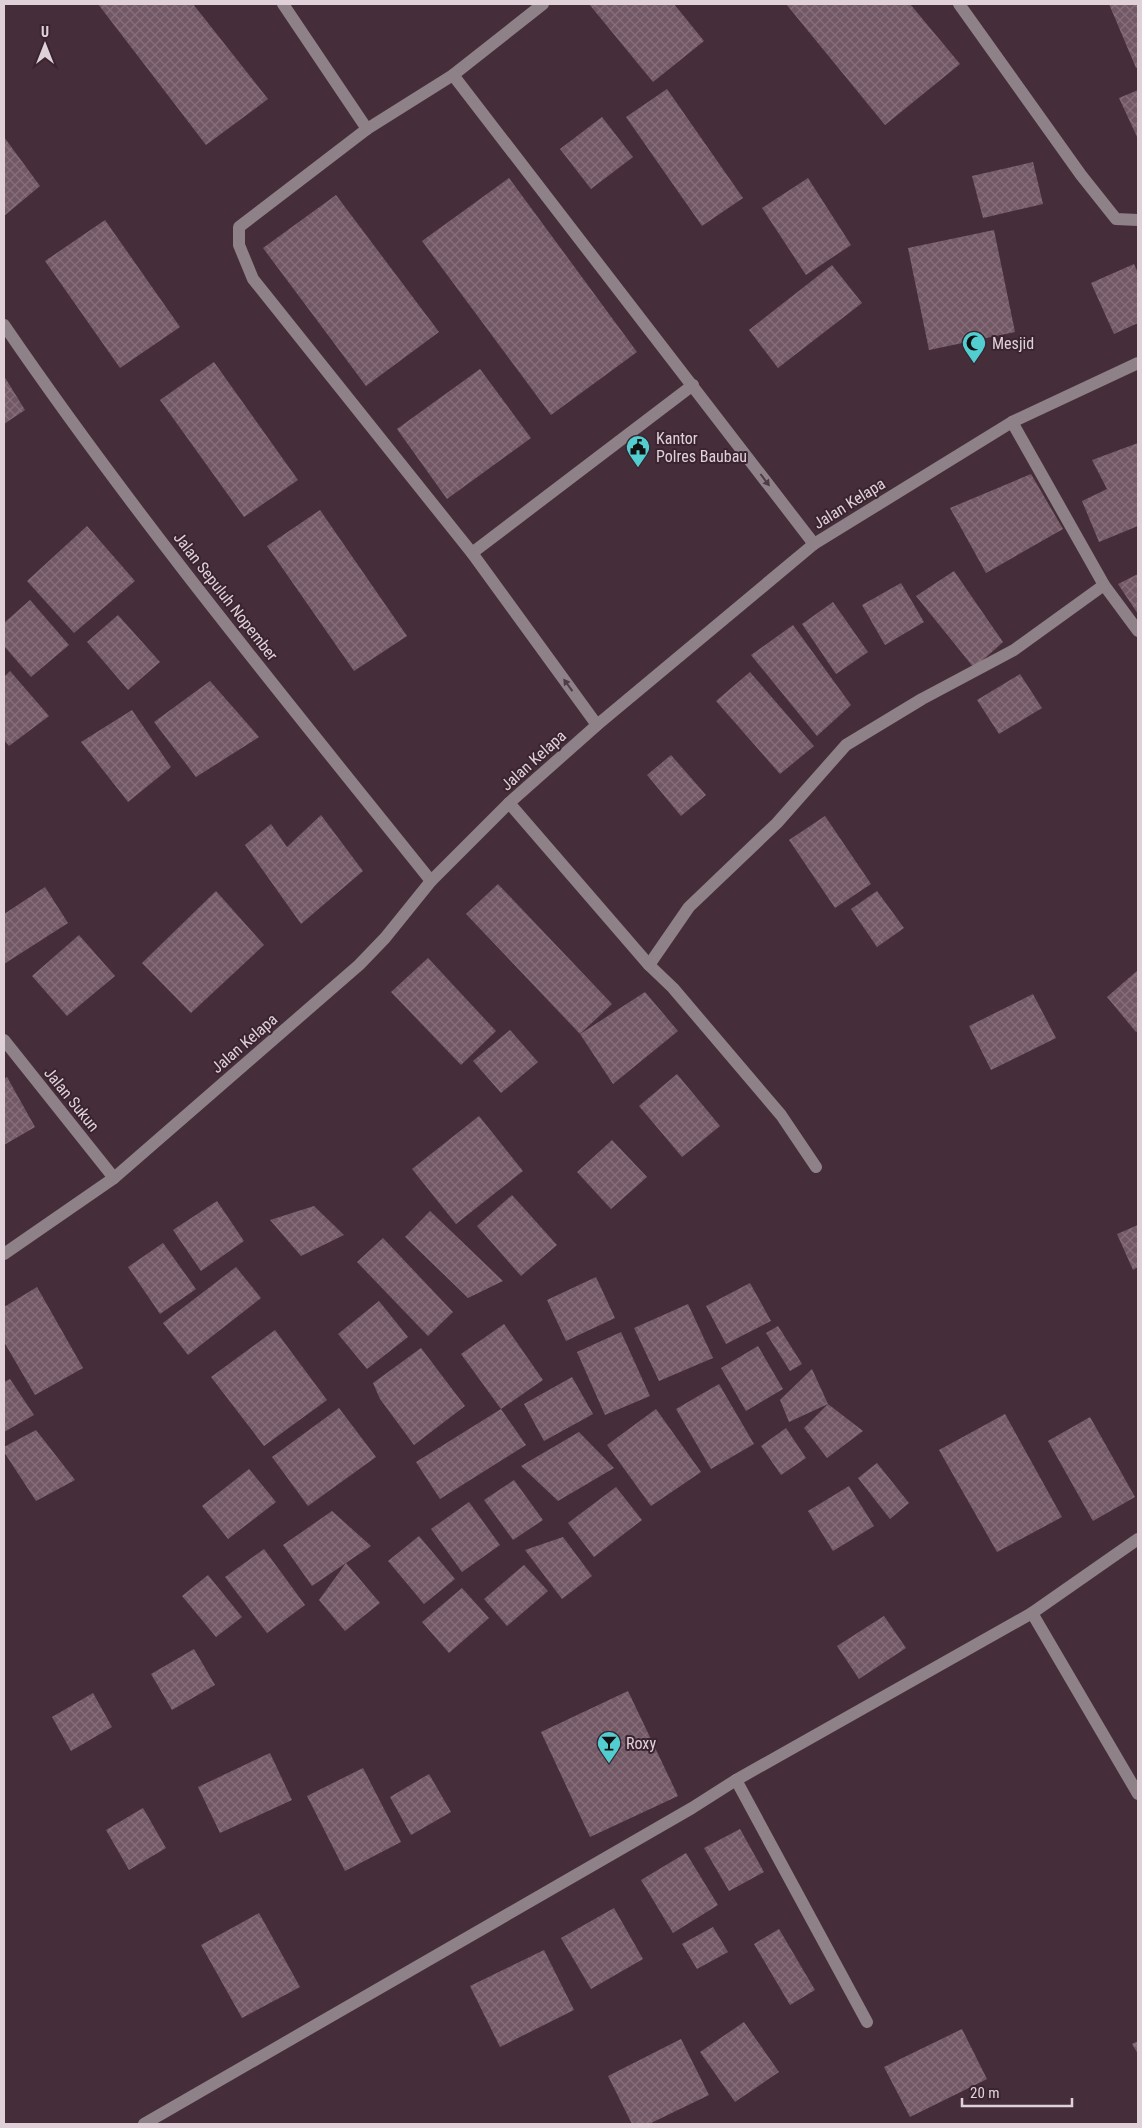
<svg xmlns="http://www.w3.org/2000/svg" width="1142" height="2128" font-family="'Roboto Condensed',sans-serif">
  <defs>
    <pattern id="building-cross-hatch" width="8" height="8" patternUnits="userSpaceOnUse" patternTransform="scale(1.25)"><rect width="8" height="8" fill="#725865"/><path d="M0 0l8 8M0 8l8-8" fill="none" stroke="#866f7a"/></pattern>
  </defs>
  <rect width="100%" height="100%" fill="#452e39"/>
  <!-- building -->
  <g fill="url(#building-cross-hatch)">
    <path d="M98,4H193L268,99L206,145Z"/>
    <path d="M589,4H674L704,41L653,82Z"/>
    <path d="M786,4H910L960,64L885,125Z"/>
    <path d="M1109,4H1138V67L1136,68Z"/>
    <path d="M667,89L743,198L702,226L626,117Z"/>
    <path d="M1138,90V139L1119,98Z"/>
    <path d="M602,117L633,157L591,189L560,149Z"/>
    <path d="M4,137L40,186L4,216Z"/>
    <path d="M1033,162L1043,204L983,218L972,176Z"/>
    <path d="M509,178L637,352L551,415L422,241Z"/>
    <path d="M808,178L851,245L806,275L762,208Z"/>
    <path d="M336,195L439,332L366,386L263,248Z"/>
    <path d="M105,220L180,327L120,368L45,261Z"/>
    <path d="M994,230L1015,332L929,350L908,248Z"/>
    <path d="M1134,264L1138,273V323L1114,334L1091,283Z"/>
    <path d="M832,265L862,303L778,368L749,330Z"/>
    <path d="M214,362L298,480L244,517L160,400Z"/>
    <path d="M480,369L531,438L447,499L397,429Z"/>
    <path d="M4,376L25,410L4,424Z"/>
    <path d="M1138,443V526L1099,542L1082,501L1107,489L1092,460Z"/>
    <path d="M1031,474L1063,529L986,573L950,508Z"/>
    <path d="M320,510L407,636L354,671L267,546Z"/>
    <path d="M87,526L135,581L74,633L27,581Z"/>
    <path d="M954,571L1003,642L974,668L916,596Z"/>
    <path d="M1138,574V614L1118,584Z"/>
    <path d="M901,583L924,622L885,645L862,605Z"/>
    <path d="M30,600L69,645L31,677L4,646V623Z"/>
    <path d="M833,602L868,652L836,674L802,624Z"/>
    <path d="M118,615L160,662L128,690L87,642Z"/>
    <path d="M793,625L851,705L817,736L751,655Z"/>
    <path d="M10,671L49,716L9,746L4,740V677Z"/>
    <path d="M750,672L814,746L780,774L716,701Z"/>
    <path d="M1020,674L1042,708L999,734L977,700Z"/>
    <path d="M210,681L259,737L196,777L154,722Z"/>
    <path d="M132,710L171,767L128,802L81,742Z"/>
    <path d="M671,755L706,795L681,816L647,775Z"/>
    <path d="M321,815L363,871L301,924L245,845L271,824L287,847Z"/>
    <path d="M825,816L871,884L835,908L789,840Z"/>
    <path d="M498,884L612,1004L580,1034L466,914Z"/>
    <path d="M45,887L68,923L4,964V914Z"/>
    <path d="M216,891L264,945L191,1013L142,963Z"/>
    <path d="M877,891L904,928L877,947L851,909Z"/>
    <path d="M79,935L115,976L67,1016L32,976Z"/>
    <path d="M428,958L496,1031L461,1065L391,992Z"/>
    <path d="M1138,970V1031L1136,1032L1107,997Z"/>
    <path d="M645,992L678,1031L613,1084L580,1034Z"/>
    <path d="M1033,994L1056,1038L991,1070L969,1026Z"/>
    <path d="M510,1030L538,1062L501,1093L473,1061Z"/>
    <path d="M677,1074L720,1126L682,1157L639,1106Z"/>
    <path d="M7,1077L35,1127L4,1145V1079Z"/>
    <path d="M479,1116L523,1171L456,1224L412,1169Z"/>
    <path d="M612,1140L647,1177L611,1209L577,1172Z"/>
    <path d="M512,1195L557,1245L521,1276L477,1226Z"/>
    <path d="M217,1201L244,1241L201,1271L173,1230Z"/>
    <path d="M314,1206L344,1235L301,1256L270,1220Z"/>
    <path d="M430,1211L503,1281L468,1298L405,1237Z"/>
    <path d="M1138,1225V1267L1133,1270L1117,1234Z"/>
    <path d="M383,1238L453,1312L428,1336L357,1262Z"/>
    <path d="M163,1243L196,1289L160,1314L128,1267Z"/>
    <path d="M236,1267L261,1298L188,1355L163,1323Z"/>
    <path d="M596,1277L615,1318L566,1341L547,1300Z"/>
    <path d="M750,1283L771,1321L726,1344L706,1306Z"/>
    <path d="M37,1287L83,1368L35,1395L4,1342V1307Z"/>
    <path d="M379,1301L408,1337L367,1369L338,1334Z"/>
    <path d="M688,1304L713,1358L659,1381L634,1328Z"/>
    <path d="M504,1324L543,1380L501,1409L461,1354Z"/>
    <path d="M778,1326L802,1364L790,1371L766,1333Z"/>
    <path d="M275,1330L327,1400L264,1446L211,1377Z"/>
    <path d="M621,1332L650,1396L605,1415L577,1352Z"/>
    <path d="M758,1346L783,1389L746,1411L721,1368Z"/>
    <path d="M421,1348L465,1406L414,1445L380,1399L373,1383Z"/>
    <path d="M812,1369L828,1404L789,1422L780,1400Z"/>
    <path d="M572,1377L593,1414L544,1441L524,1404Z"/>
    <path d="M10,1379L34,1415L4,1432V1382Z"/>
    <path d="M719,1384L754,1444L711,1469L676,1409Z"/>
    <path d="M828,1404L863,1431L827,1458L804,1428Z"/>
    <path d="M339,1408L376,1457L308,1506L272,1457Z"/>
    <path d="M501,1409L526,1445L440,1499L416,1462Z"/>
    <path d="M656,1409L701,1472L651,1506L607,1445Z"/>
    <path d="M1005,1414L1062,1517L997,1552L939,1450Z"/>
    <path d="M1090,1417L1135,1497L1093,1521L1048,1441Z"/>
    <path d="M786,1428L806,1458L781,1475L761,1446Z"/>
    <path d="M36,1430L75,1480L36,1501L4,1452V1447Z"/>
    <path d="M579,1432L614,1468L558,1501L521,1466Z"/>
    <path d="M877,1463L909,1503L890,1519L858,1478Z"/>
    <path d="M249,1469L276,1502L228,1539L202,1506Z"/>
    <path d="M514,1480L543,1520L513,1540L484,1500Z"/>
    <path d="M849,1486L874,1526L833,1551L808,1511Z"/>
    <path d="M616,1487L642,1520L594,1557L568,1523Z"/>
    <path d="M469,1502L500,1545L462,1572L431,1529Z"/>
    <path d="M332,1511L371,1546L346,1563L380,1603L345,1631L319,1600L346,1563L312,1586L283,1545Z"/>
    <path d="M419,1536L455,1579L424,1604L388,1561Z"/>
    <path d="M563,1537L592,1576L562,1599L525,1550Z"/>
    <path d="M264,1549L305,1605L267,1633L225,1577Z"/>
    <path d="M524,1565L548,1591L507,1626L484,1599Z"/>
    <path d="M208,1575L242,1617L216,1637L182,1596Z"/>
    <path d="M462,1588L489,1618L449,1653L422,1622Z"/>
    <path d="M884,1616L906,1648L859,1679L837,1646Z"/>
    <path d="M194,1649L215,1685L172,1710L151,1674Z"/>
    <path d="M628,1691L678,1796L590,1837L541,1732Z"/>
    <path d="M93,1693L112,1727L71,1751L52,1717Z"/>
    <path d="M270,1753L292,1800L220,1833L198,1787Z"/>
    <path d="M363,1768L401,1842L345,1871L307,1796Z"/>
    <path d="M429,1774L451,1812L411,1835L390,1797Z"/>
    <path d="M143,1808L166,1848L129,1870L106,1830Z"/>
    <path d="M740,1829L764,1872L729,1891L704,1848Z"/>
    <path d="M686,1853L718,1905L673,1933L641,1880Z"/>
    <path d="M614,1908L643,1959L591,1989L561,1938Z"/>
    <path d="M259,1913L300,1987L242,2018L201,1945Z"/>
    <path d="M713,1927L728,1952L697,1969L682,1944Z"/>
    <path d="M779,1929L815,1990L790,2005L754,1944Z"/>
    <path d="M544,1950L574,2010L500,2047L470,1986Z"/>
    <path d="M744,2022L779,2072L735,2102L700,2052Z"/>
    <path d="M962,2029L987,2079L910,2117L884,2067Z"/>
    <path d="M681,2039L709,2095L649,2124H632L608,2076Z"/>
    <path d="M1138,2041V2054L1132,2044Z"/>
  </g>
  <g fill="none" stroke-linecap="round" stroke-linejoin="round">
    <!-- minor -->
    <g stroke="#8e8187" stroke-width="12">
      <path d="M283,4L367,129"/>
      <path d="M543,4L453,75L367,129L239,227V245L253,279L472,553L597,725"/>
      <path d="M959,4L1081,175L1116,219L1138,220"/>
      <path d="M453,75L814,544"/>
      <path d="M4,325C136,518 285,699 431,881"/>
      <path d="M1012,422L1104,585L1138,631"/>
      <path d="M472,553L693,385"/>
      <path d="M509,803L649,965L673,988L781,1115L816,1167"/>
      <path d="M649,965L689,907L777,823L846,745L922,699L1014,650L1104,585"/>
      <path d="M4,1040L114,1178"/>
      <path d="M4,1254L114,1178L359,965L385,938L431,881L509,803L597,725L814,544L1012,422L1138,363"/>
      <path d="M1032,1613L1138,1794"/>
      <path d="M736,1780L867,2022"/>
      <path d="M144,2124L692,1808L736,1780L1032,1613L1138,1539"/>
    </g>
  </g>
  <!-- one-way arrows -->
  <defs><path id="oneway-solid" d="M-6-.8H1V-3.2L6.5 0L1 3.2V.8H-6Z" transform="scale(1.25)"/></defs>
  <g fill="#4f3b45">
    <use href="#oneway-solid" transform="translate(765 480) rotate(53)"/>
    <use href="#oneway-solid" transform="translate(568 685) rotate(-126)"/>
  </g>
  <!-- icons -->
  <defs>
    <g id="mosque-pin" transform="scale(1.25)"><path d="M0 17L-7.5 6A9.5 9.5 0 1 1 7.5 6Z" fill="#52cdd0" stroke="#3a242f"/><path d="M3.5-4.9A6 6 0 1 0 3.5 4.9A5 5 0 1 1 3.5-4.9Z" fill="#111"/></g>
    <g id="civic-pin" transform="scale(1.25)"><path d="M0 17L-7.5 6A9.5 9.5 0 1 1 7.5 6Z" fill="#52cdd0" stroke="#3a242f"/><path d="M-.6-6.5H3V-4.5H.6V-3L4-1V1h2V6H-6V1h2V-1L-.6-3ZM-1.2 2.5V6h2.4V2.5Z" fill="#111"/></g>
    <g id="bar-pin" transform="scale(1.25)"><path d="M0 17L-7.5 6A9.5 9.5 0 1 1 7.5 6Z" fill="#52cdd0" stroke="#3a242f"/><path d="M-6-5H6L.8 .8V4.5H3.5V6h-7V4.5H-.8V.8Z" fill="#111"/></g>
  </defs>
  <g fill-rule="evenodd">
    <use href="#mosque-pin" x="974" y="343"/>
    <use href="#civic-pin" x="638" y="447"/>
    <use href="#bar-pin" x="609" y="1743"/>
  </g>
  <g text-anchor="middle" stroke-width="4" stroke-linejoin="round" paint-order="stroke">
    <!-- poi labels -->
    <g font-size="16" fill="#e0d1d8" stroke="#3a242f" text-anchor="start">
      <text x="992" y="349">Mesjid</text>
      <text x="656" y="444">Kantor<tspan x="656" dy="18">Polres Baubau</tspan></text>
      <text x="626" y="1749">Roxy</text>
    </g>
    <!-- street labels -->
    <g font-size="16" fill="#e0d1d8" stroke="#3a242f">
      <text transform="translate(849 503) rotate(-32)" y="6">Jalan Kelapa</text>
      <text transform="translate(226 596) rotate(52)" y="6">Jalan Sepuluh Nopember</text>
      <text transform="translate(533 760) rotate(-42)" y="6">Jalan Kelapa</text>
      <text transform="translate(244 1043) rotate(-41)" y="6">Jalan Kelapa</text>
      <text transform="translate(72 1099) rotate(51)" y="6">Jalan Sukun</text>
    </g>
  </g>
  <!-- border -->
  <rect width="1142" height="2128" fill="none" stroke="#e0d1d8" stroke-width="10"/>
  <!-- north arrow -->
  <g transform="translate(45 45)" stroke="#3a242f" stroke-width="4" paint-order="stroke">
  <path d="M0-4L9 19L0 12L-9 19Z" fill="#e0d1d8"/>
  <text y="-8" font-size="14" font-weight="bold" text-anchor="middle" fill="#e0d1d8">U</text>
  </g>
  <!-- scale -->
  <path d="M962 2098v8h110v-8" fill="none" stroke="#e0d1d8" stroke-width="2.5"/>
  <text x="970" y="2098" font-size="15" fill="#e0d1d8" stroke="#3a242f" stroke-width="4" paint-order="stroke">20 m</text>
</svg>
